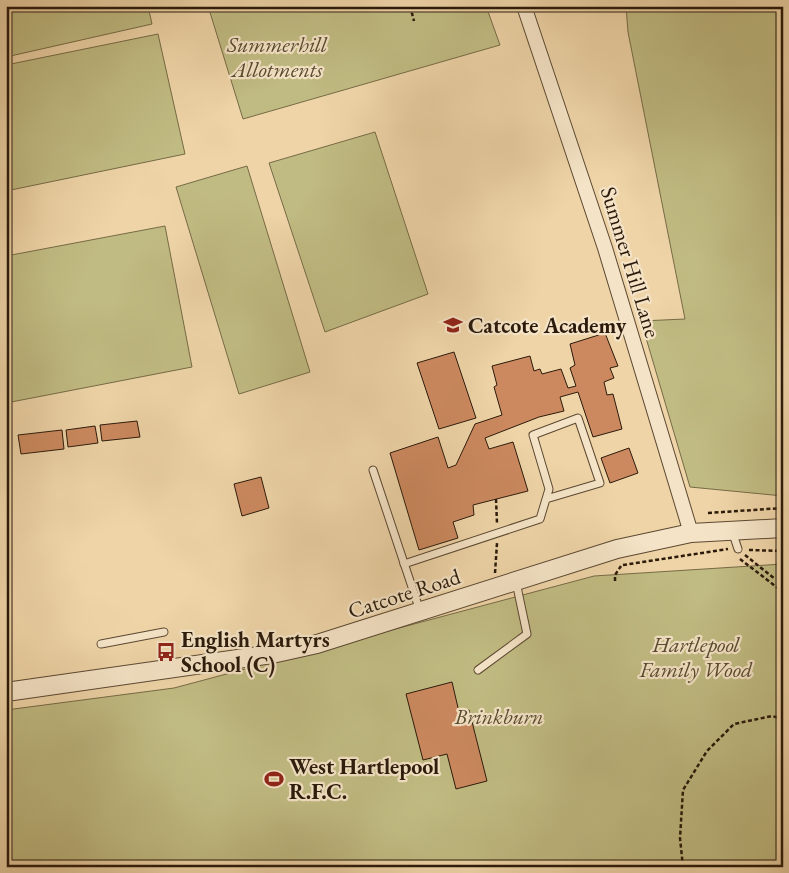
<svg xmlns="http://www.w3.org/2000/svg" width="789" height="873" font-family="'EB Garamond',serif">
  <rect width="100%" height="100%" fill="#eed4a7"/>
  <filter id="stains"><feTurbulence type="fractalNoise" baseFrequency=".004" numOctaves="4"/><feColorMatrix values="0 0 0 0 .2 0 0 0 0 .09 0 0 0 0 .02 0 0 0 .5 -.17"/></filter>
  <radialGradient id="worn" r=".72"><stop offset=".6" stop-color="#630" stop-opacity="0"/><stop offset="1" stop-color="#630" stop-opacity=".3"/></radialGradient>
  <!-- green -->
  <g fill="#c0bb82" stroke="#766a46">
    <path d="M6,6H148L152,24L6,57Z"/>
    <path d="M208,6H486L500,45L243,119Z"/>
    <path d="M626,6H783V496L690,487L641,321L685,319L628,32Z"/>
    <path d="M158,34L185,154L6,191V65Z"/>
    <path d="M375,132L428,294L325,332L269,163Z"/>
    <path d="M247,166L310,372L239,394L176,187Z"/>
    <path d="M165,226L192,367L6,403V256Z"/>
    <path d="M783,564V867H6V710L174,688L594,576Z"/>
  </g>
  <!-- building -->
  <g fill="#cc895f" stroke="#2b1a0b">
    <path d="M605,333L618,366L610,368L614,378L604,382L607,395L613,394L622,429L593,437L578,392L560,397L564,411L539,417L485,438L489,449L513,442L528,491L473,505L474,515L453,522L458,538L419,550L390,453L438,437L448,468L456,465L475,424L502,415L494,387L497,385L492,366L530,356L534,371L540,369L542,374L561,369L568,388L576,386L570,368L575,365L570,344Z"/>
    <path d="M454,352L476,418L439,429L417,363Z"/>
    <path d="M137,421L140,437L102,441L100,425Z"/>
    <path d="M95,426L98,443L68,447L66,430Z"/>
    <path d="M62,430L64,449L21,454L18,435Z"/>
    <path d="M629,448L638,473L610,483L601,458Z"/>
    <path d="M261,477L269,508L242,516L234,484Z"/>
    <path d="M452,682L459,712L469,710L487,781L456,789L447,754L423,760L406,694Z"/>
  </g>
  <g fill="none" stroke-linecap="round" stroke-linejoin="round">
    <!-- service casing -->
    <g stroke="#5c4832" stroke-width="9">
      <g id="service">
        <path d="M373,470L420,611"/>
        <path d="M732,531L738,549"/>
        <path d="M404,564L540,519L549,489L533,435L578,418L600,483L546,499"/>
        <path d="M101,644L164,632"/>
        <path d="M478,670L527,634L516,582"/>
      </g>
    </g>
    <!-- minor casing -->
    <g stroke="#5c4832" stroke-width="16">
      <path id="minor" d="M524,6L605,248L691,533"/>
    </g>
    <!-- tertiary casing -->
    <g stroke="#5c4832" stroke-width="20">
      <path id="tertiary" d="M6,692L272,654L317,644L358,631L617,549L691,533L783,528"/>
    </g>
    <!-- path -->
    <g stroke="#2b1a0b" stroke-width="2.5" stroke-dasharray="4 2.5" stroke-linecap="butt">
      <path d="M410,6L414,21"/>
      <path d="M496,499L497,523"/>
      <path d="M708,513L783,508"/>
      <path d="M749,550L783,551"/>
      <path d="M745,555L775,579"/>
      <path d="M740,559L783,592"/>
      <path d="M623,565L728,549"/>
      <path d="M495,573L497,543"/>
      <path d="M615,581V575L621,566"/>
      <path d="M683,867L680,838L683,790L707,751L734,724L772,716L783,719"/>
    </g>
    <!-- service -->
    <use href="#service" stroke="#f4e3c6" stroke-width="7"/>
    <!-- minor -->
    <use href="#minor" stroke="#f4e3c6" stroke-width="14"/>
    <!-- tertiary -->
    <use href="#tertiary" stroke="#f4e3c6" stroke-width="18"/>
  </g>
  <!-- icons -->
  <defs>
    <g id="school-bare" transform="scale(1.5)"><path d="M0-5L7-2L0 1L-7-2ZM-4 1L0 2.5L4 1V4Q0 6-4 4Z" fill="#8f2418" stroke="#f4e3c6" stroke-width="2.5" paint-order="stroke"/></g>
    <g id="bus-bare" transform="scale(1.5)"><path d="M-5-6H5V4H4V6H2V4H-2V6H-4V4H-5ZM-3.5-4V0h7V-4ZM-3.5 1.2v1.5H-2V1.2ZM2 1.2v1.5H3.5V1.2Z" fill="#8f2418" stroke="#f4e3c6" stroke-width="2.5" paint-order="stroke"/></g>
    <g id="stadium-bare" transform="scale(1.5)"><path d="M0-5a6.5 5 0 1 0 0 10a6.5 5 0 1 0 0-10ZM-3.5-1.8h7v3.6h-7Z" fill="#8f2418" stroke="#f4e3c6" stroke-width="2.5" paint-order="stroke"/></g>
  </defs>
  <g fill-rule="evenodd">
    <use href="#school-bare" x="453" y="325"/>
    <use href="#bus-bare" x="166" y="652"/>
    <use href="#stadium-bare" x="274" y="779"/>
  </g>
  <g text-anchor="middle" stroke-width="4.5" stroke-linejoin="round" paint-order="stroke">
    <!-- park labels -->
    <g font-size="22" font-style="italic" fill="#584a2f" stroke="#f4e3c6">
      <text x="277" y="52">Summerhill<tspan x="277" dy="25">Allotments</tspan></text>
      <text x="696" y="652">Hartlepool<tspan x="696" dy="25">Family Wood</tspan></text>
      <text x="499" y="724">Brinkburn</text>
    </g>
    <!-- street labels -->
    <g font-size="22" fill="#2b1a0b" stroke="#f4e3c6">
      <text transform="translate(631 262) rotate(73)" y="8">Summer Hill Lane</text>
      <text transform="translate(404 593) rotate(-18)" y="8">Catcote Road</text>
    </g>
    <!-- poi labels -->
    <g font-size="22" font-weight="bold" fill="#2b1a0b" stroke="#f4e3c6" text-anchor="start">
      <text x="468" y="333">Catcote Academy</text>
      <text x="181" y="647">English Martyrs<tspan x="181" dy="25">School (C)</tspan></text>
      <text x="289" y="774">West Hartlepool<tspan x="289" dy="25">R.F.C.</tspan></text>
    </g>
  </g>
  <!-- margin -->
  <rect width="789" height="873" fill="none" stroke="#eed4a7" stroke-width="25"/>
  <rect x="8" y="8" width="774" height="858" fill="none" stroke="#2b1a0b" stroke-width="2.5"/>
  <rect x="12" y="12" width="764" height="848" fill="none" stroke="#2b1a0b"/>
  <rect width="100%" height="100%" filter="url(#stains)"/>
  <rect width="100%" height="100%" fill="url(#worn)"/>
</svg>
